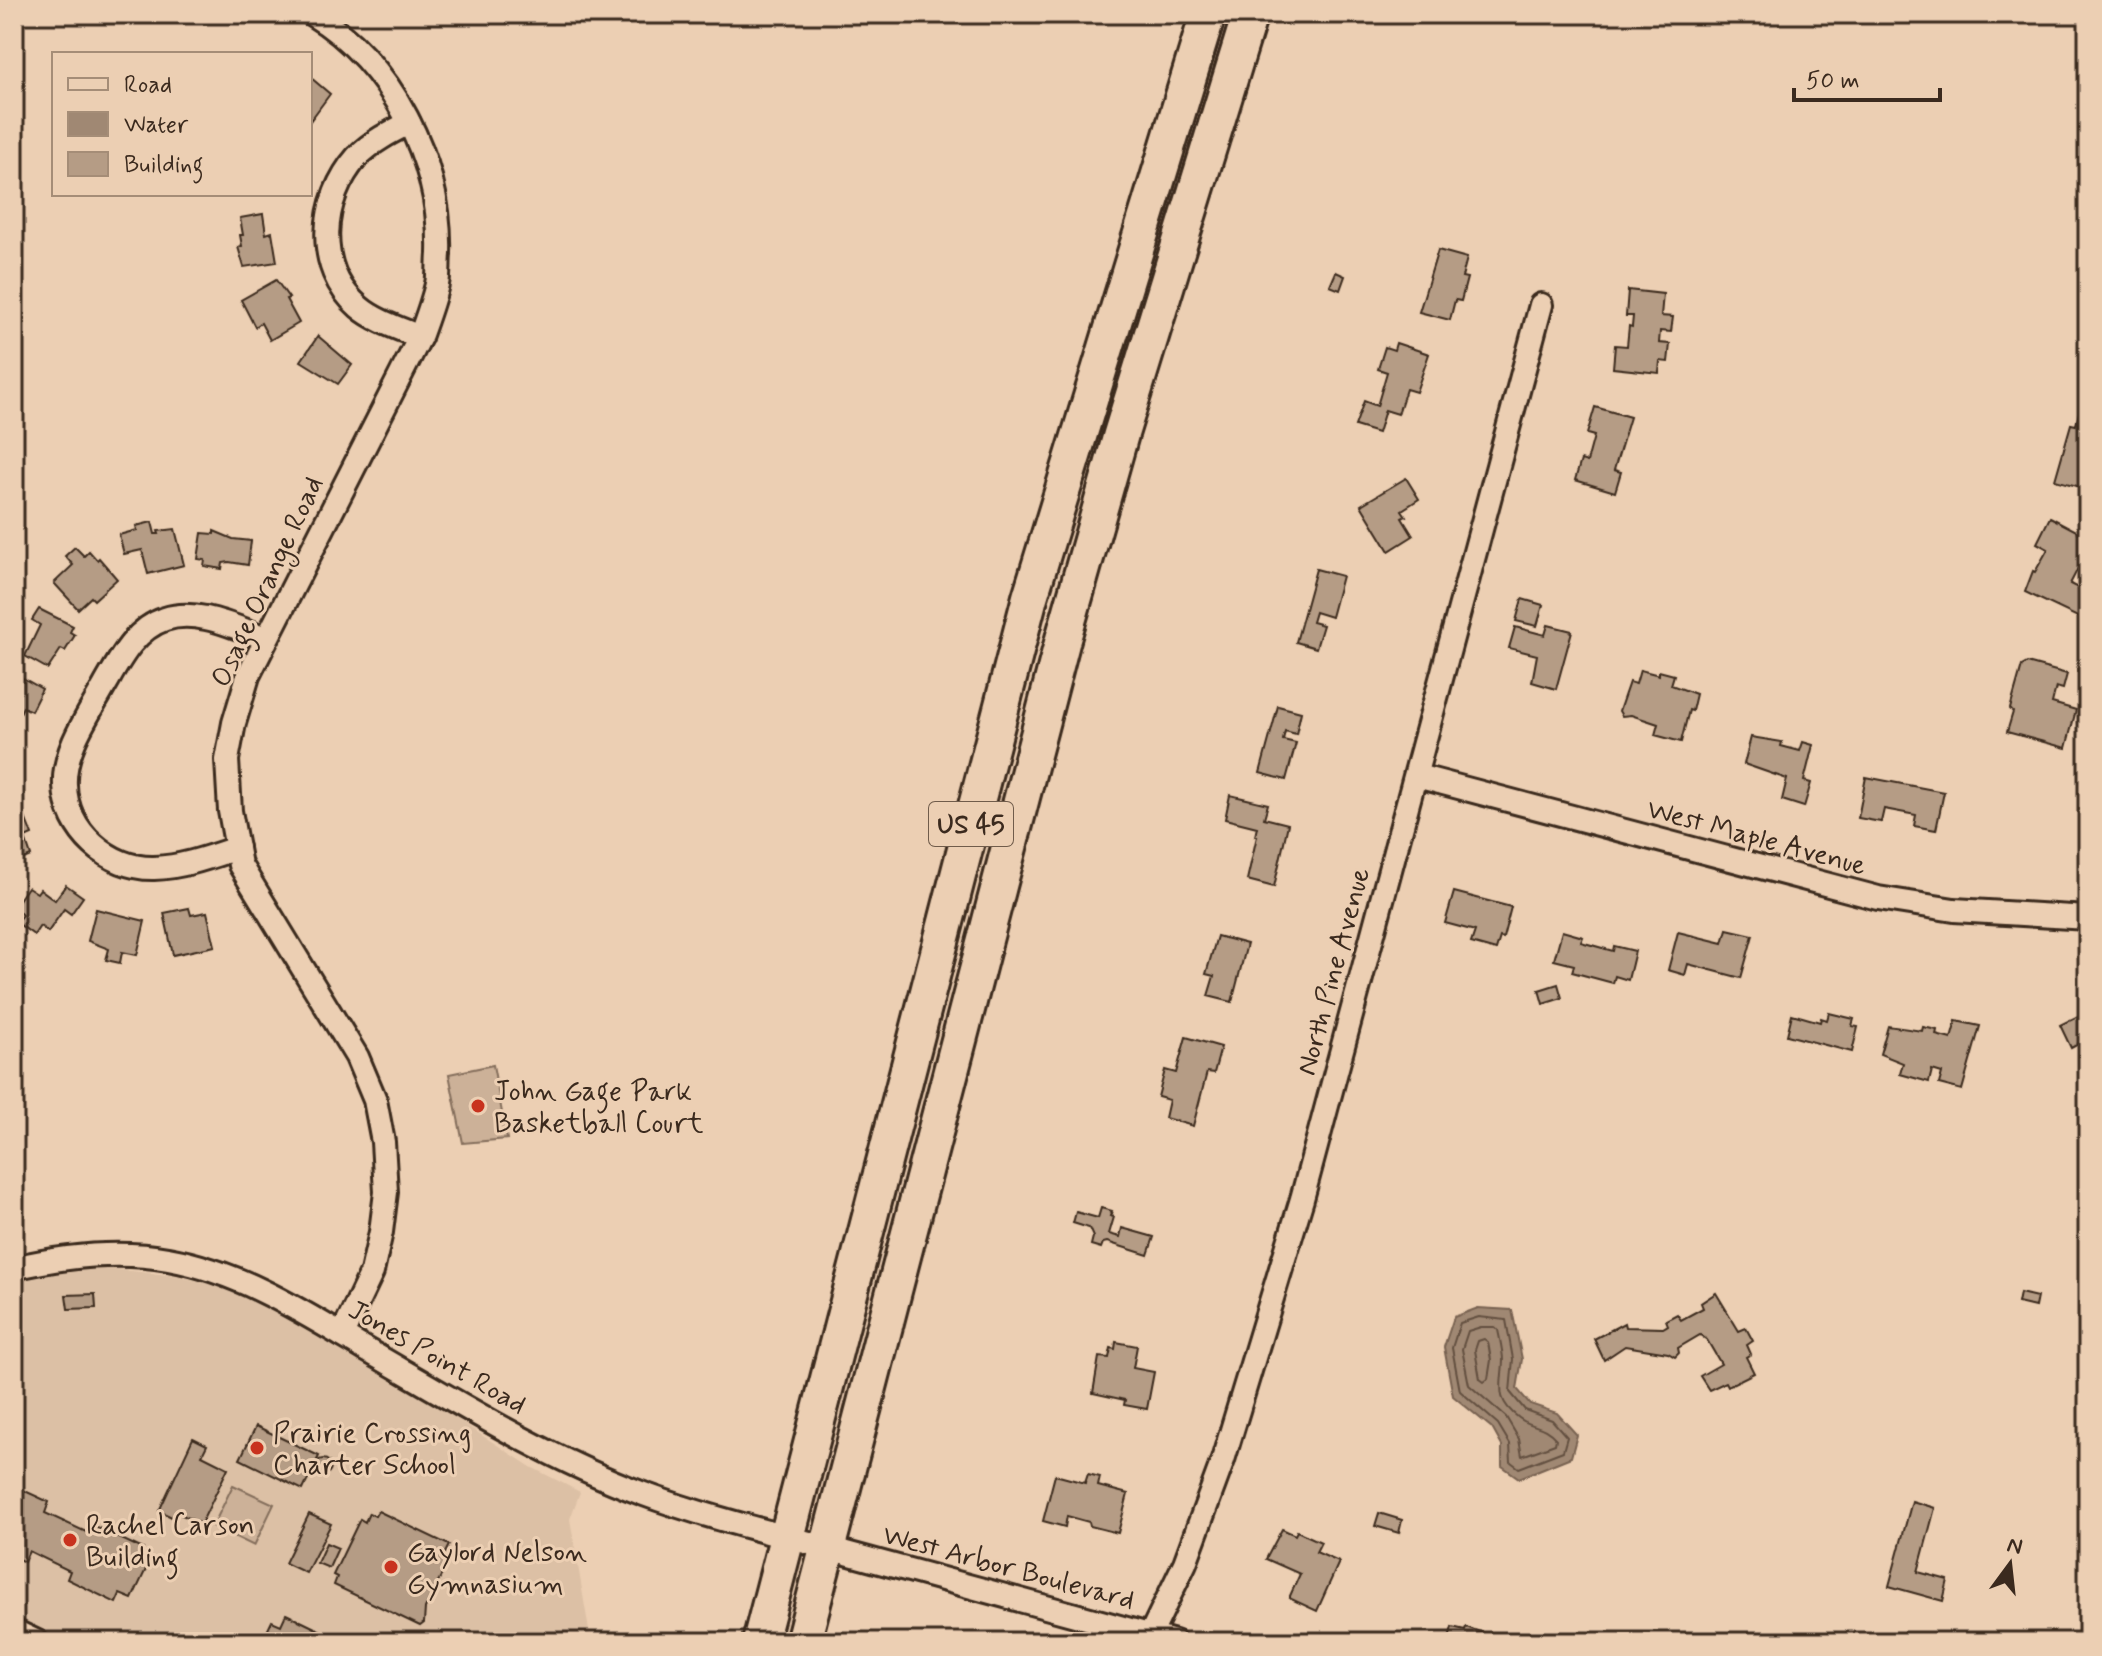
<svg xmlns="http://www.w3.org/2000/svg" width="2102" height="1656" font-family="Mynerve,sans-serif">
  <rect width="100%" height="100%" fill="#eccfb3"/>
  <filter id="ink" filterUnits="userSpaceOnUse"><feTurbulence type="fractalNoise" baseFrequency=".0125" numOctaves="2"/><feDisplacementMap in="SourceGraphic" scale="16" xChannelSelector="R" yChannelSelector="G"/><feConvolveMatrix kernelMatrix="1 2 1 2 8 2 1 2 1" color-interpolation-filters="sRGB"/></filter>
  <g filter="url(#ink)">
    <!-- built -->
    <path fill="#dcc0a5" d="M85,1266L178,1276L222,1287L255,1301L417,1393L531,1467L580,1492L570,1519L591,1642H64L14,1619V1280Z"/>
    <!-- green -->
    <g fill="#ccb198" stroke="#846e5b" stroke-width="2">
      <path d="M493,1065L507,1139L463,1143L449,1074Z"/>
      <path d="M233,1485L274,1504L254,1546L213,1526Z"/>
    </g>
    <!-- water -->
    <path fill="#a08873" stroke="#786251" stroke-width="2" d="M1478,1308L1512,1310L1522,1359L1517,1389L1530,1404L1557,1413L1577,1435L1571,1457L1519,1478L1502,1466V1446L1492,1428L1453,1396L1444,1347L1454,1317Z"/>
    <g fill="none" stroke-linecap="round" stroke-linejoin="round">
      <!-- shore -->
      <g stroke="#635040" stroke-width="2">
        <path d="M1479,1317L1506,1320L1513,1359L1510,1392L1525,1410L1552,1420L1567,1437L1563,1451L1519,1468L1511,1462L1510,1444L1498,1424L1460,1391L1452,1348L1460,1323Z"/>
        <path d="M1481,1327H1495L1498,1330C1500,1340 1503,1351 1503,1361C1502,1387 1494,1399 1519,1418C1532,1428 1543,1424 1556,1439L1555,1444L1522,1456L1519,1439L1506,1417L1469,1385L1462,1349L1468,1331Z"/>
        <path d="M1484,1339L1488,1342L1491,1360L1488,1379L1484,1382L1480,1379L1475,1350L1478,1341Z"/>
      </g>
    </g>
    <!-- building -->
    <g fill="#b59c85" stroke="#3b2a1e" stroke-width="2">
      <path d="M310,77L330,94L310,121Z"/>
      <path d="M263,214L266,234L272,232L277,262L244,267L238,247L242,246L240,235H243L240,218Z"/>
      <path d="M1438,250L1467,258L1462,277L1467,278L1461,301L1455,300L1450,320L1419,312Z"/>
      <path d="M1336,272L1345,276L1340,290L1330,286Z"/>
      <path d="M276,280L289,298L286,299L299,323L270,340L261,323L255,327L241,300Z"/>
      <path d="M1628,290L1663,294L1661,316L1673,317L1671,332L1660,331L1659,343L1670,344L1668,362L1660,361L1659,373L1613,368L1615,345L1627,346L1629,326L1632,327L1633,316H1626Z"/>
      <path d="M318,336L352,365L338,384L301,361Z"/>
      <path d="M1396,343L1429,354L1416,392L1406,389L1398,414L1385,410L1378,433L1355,426L1364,401L1377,406L1387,372L1378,369L1385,347L1394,350Z"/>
      <path d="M1595,407L1630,417L1614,470L1621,472L1615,492L1575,480L1581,460L1587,462L1594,436L1587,434Z"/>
      <path d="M2080,409L2088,411V489L2055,480L2071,424L2076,425Z"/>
      <path d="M1406,478L1419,499L1402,510L1406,516L1402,518L1413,536L1389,551L1361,505Z"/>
      <path d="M2050,517L2088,537V549L2070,584L2088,593V622L2025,592L2033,571L2035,572L2048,549L2037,543Z"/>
      <path d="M152,522L155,534H159L158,531L175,529L184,565L148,574L142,550L124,554L119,535L137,530L136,526Z"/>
      <path d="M214,531L233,539L251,541L248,565L229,562L223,563L222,569L204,566L205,560L198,559L202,533L214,534Z"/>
      <path d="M75,547L84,556L89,551L97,560L99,558L117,579L94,600L91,597L78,609L54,583L73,565L65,556Z"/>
      <path d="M1316,569L1342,576L1331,617L1315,612L1312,622L1323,625L1316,648L1296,642Z"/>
      <path d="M1522,599L1543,605L1537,626L1516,621Z"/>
      <path d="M39,609L73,626L70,632L75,635L65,651L61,649L48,669L25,656L40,625L32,620Z"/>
      <path d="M1548,625L1572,631L1556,689L1532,682L1537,655L1509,648L1515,627L1545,635Z"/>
      <path d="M2027,663L2067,674L2063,689L2056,687L2052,703L2076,710L2066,748L2007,732L2013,712L2010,709L2022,666Z"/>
      <path d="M1640,670L1659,675V671L1674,675L1671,685L1696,694L1692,711L1689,710L1681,742L1655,735L1658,724L1631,715L1622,716L1619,711L1629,682L1636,684Z"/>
      <path d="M14,673L42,689L31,711L23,707L15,723Z"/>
      <path d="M1278,706L1301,712L1296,734L1285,731L1283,740L1296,743L1286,780L1260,773Z"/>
      <path d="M1751,737L1782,742L1781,746L1800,751L1803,742L1813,745L1804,781L1811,783L1804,807L1782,800L1787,779L1744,764Z"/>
      <path d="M1866,777L1944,792L1936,830L1914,826L1916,815L1884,809L1881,822L1858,818Z"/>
      <path d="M1230,795L1268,804L1264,818L1288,824L1274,887L1247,880L1257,836H1255L1257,827L1225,819Z"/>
      <path d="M21,807L32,835L25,838L31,856L14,863V810Z"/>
      <path d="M66,885L83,897L71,914L64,909L48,932L40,926L34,935L16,922L22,915L14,907L28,887L37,893L40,889L55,900Z"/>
      <path d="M1454,892L1511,907L1503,938L1500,937L1496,950L1471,943L1475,931L1445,923Z"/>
      <path d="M189,908L191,915L207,912L215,946L173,955L164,913Z"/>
      <path d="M96,909L145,921L137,955L122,952L120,963L106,960L109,949L88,941Z"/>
      <path d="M1727,929L1753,935L1741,978L1688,964L1685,975L1668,970L1678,932L1723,943Z"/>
      <path d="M1562,931L1583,937L1581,942L1613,951L1614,946L1635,951L1628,980L1615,976L1613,983L1572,972L1574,965L1554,960Z"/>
      <path d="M1217,936L1247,944L1232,1002L1208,996L1214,976L1206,974Z"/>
      <path d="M1558,984L1562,998L1543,1004L1539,990Z"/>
      <path d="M2088,1011V1055L2082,1042L2071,1048L2060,1025Z"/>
      <path d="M1829,1013L1854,1019L1852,1026L1858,1027L1852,1052L1787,1035L1792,1014L1820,1022L1821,1018L1827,1020Z"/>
      <path d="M1956,1021L1980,1026L1962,1090L1939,1084L1942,1073L1932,1070L1929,1082L1900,1074L1903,1063L1880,1054L1888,1026L1922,1031L1923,1027L1937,1030L1936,1035L1951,1039Z"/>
      <path d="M1186,1037L1221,1047L1214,1073L1207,1072L1193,1126L1165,1118L1169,1100L1158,1097L1165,1070L1176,1073Z"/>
      <path d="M1101,1208L1112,1211L1110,1216L1114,1217L1109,1234L1120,1237L1122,1228L1154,1237L1148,1255L1107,1242L1103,1243L1101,1248L1091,1245L1093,1237L1089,1228L1073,1223L1076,1212L1098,1218Z"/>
      <path d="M1716,1293L1739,1331L1746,1328L1753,1341L1747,1345L1751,1354L1746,1357L1754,1373L1728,1386L1726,1382L1709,1390L1700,1376L1721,1364L1707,1340L1700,1335L1678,1348L1679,1353L1675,1357L1668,1353L1625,1346L1604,1360L1594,1339L1624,1323L1625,1327L1663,1328L1668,1325L1666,1320L1677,1314L1681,1320L1703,1308L1701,1303Z"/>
      <path d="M2020,1293L2037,1297L2035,1307L2018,1303Z"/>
      <path d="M95,1294L96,1308L68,1309L66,1295Z"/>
      <path d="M1116,1342L1137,1346L1133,1368L1154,1372L1147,1409L1124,1405L1125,1400L1093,1393L1099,1357L1109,1358L1111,1348L1115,1349Z"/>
      <path d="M256,1426L319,1456L303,1490L240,1459Z"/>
      <path d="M193,1438L207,1445L202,1455L228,1468L201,1524L176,1512L174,1518L159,1511Z"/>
      <circle cx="323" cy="1467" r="8"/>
      <path d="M1088,1474L1100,1477L1098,1486L1128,1494L1118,1533L1090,1526L1089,1522L1067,1516L1065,1527L1043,1521L1055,1475L1085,1483Z"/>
      <path d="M14,1486L49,1502L45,1513L86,1532L90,1524L143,1549L138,1559L148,1565L132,1599L120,1594L116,1603L67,1579L70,1571L29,1551L24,1562L14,1557Z"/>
      <path d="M1912,1501L1935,1508L1918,1572L1948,1580L1943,1601L1889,1586Z"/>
      <path d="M378,1511L449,1545L443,1557L449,1560L425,1608L424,1623L420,1626L334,1585L337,1577L333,1575L360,1519L365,1522L369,1513L375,1516Z"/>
      <path d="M1379,1513L1402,1520L1399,1533L1375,1526Z"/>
      <path d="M309,1514L331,1524L306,1573L285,1563Z"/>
      <path d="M1282,1529L1295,1535L1297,1531L1321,1542L1316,1552L1339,1562L1317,1611L1289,1598L1300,1574L1266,1559Z"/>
      <path d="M326,1543L338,1548L329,1568L317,1563Z"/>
      <path d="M286,1614L344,1642H262L272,1621L281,1625Z"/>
      <path d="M1452,1627L1465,1630L1466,1627L1509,1642H1448Z"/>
      <path d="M1556,1631L1584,1638L1583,1642H1528L1530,1633L1553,1639Z"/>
    </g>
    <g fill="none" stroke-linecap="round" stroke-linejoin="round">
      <!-- street casing -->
      <g stroke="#3b2a1e" stroke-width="28">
        <g id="street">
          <path d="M312,14C392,63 442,161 439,254C438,263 439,275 437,284C433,302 426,320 420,337L248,676L234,723L227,760L230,811L240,865L357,1057L375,1100L383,1142L386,1192L381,1232L372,1272L342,1335"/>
          <path d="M409,123C391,132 371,142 357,157C320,199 314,268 359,307C375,321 401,329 420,337"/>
          <path d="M1417,776L1878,898L1954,910L2088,918"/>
          <path d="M237,848C210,857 183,867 154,868C109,869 66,831 65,785C63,750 89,714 105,685C120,659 135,629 165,619C198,608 236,628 266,638"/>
          <path d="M14,1268C65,1256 116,1250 168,1259C241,1272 303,1312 365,1349C455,1401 543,1456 641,1493C708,1518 781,1535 850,1554C958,1583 1066,1613 1175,1642"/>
          <path d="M14,1631L37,1642"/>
          <path d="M1147,1642L1185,1563L1223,1460L1302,1199L1541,305"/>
        </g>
      </g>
      <!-- primary casing -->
      <g stroke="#3b2a1e" stroke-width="40">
        <g id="primary">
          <path d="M760,1642L1030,597L1208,14"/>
          <path d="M803,1642L1063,639L1121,434L1250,14"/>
        </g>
      </g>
      <!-- street -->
      <use href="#street" stroke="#eccfb3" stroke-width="22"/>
      <!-- primary -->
      <use href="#primary" stroke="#eccfb3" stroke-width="34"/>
    </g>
  </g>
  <!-- markers -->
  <g fill="#c8321e" stroke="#eccfb3" stroke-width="3">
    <circle cx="478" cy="1106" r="8"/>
    <circle cx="257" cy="1448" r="8"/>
    <circle cx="70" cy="1540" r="8"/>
    <circle cx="391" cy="1567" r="8"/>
  </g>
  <g text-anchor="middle" stroke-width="6" stroke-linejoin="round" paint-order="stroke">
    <!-- shield labels -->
    <rect fill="#eccfb3" stroke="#705c4b" stroke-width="2" x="929" y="802" width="84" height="44" rx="6"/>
    <g font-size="26" font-weight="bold" fill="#3b2a1e">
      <text x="971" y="833">US 45</text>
    </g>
    <!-- street labels -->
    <g font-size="28" fill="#3b2a1e" stroke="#eccfb3">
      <text transform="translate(266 581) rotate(-65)" y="10">Osage Orange Road</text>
      <text transform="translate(1757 836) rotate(15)" y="10">West Maple Avenue</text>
      <text transform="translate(1332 971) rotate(-75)" y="10">North Pine Avenue</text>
      <text transform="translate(438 1356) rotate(30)" y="10">Jones Point Road</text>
      <text transform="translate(1009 1566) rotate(15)" y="10">West Arbor Boulevard</text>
    </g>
    <!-- poi labels -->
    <g font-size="28" fill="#3b2a1e" stroke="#eccfb3" text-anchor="start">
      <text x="494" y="1100">John Gage Park<tspan x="494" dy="32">Basketball Court</tspan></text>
      <text x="273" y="1442">Prairie Crossing<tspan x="273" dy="32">Charter School</tspan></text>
      <text x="86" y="1534">Rachel Carson<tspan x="86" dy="32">Building</tspan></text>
      <text x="407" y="1561">Gaylord Nelson<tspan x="407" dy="32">Gymnasium</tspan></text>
    </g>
  </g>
  <!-- margin -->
  <rect width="2102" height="1656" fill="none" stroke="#eccfb3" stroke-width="48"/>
  <rect x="24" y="24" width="2054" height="1608" fill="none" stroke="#3b2a1e" stroke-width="3" filter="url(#ink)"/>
  <!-- legend -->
  <rect x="52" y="52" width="260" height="144" fill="#eccfb3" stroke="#a58d77" stroke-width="2"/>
  <rect x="68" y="78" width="40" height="12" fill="#eccfb3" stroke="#a58d77" stroke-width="2"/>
  <text x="124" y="92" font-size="24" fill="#3b2a1e">Road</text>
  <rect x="68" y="112" width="40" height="24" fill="#a08873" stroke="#a58d77" stroke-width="2"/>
  <text x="124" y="132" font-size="24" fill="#3b2a1e">Water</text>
  <rect x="68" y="152" width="40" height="24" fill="#b59c85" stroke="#a58d77" stroke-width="2"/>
  <text x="124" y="172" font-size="24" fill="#3b2a1e">Building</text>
  <!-- north arrow -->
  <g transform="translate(2010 1564) rotate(15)" stroke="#eccfb3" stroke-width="6" paint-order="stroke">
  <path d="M0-6L14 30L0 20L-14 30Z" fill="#3b2a1e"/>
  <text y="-12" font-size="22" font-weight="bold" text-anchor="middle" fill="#3b2a1e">N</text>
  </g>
  <!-- scale -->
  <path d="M1794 88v12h146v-12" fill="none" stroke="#3b2a1e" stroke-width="4"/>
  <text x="1806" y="88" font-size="24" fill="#3b2a1e" stroke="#eccfb3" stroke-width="6" paint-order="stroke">50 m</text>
</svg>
